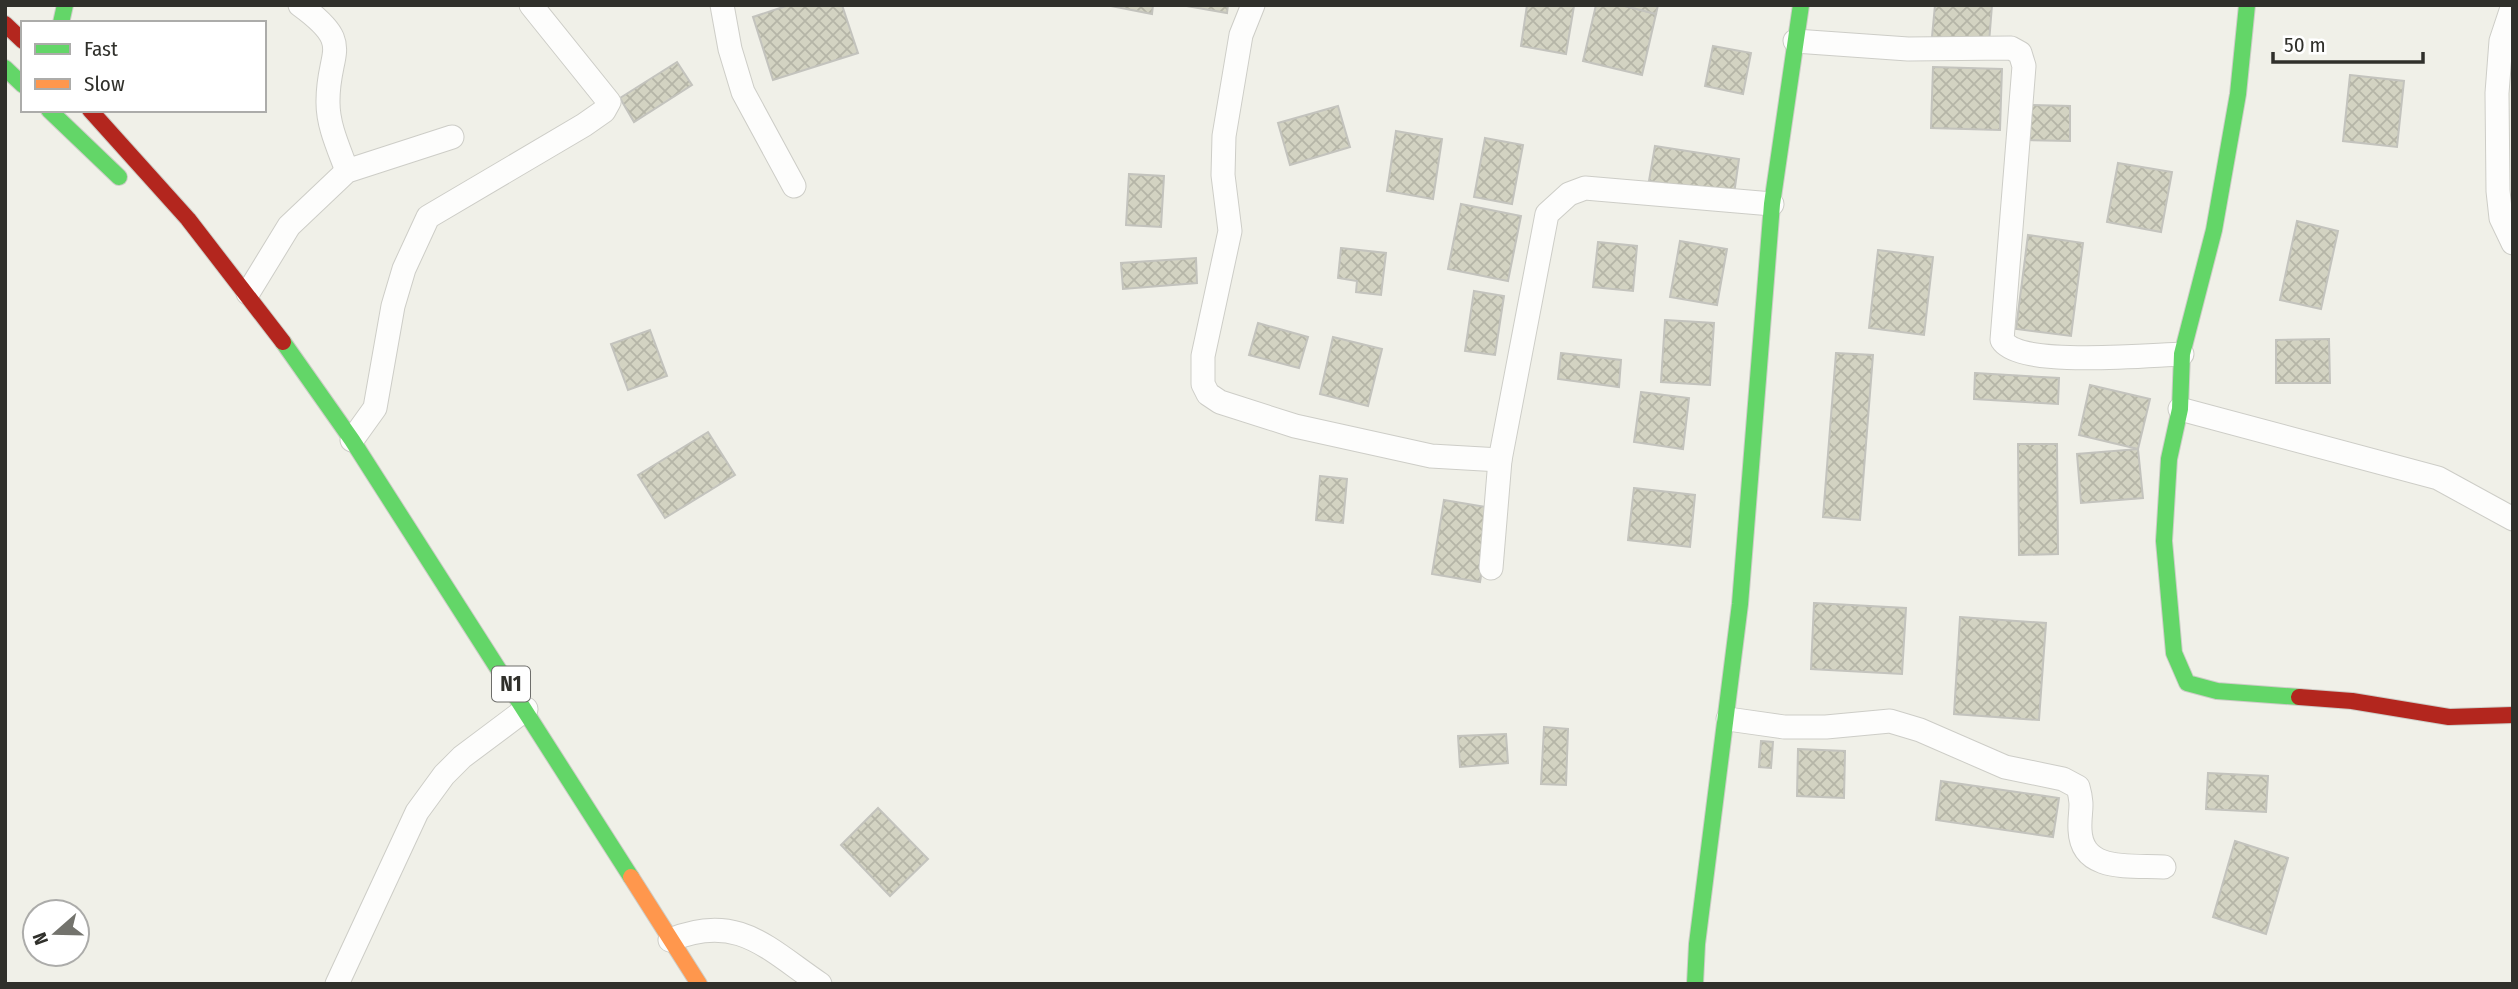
<svg xmlns="http://www.w3.org/2000/svg" width="2518" height="989" font-family="'Fira Sans Condensed',sans-serif">
  <defs>
    <pattern id="building-cross-hatch" width="8" height="8" patternUnits="userSpaceOnUse" patternTransform="scale(1.75)"><rect width="8" height="8" fill="#d3d3c2"/><path d="M0 0l8 8M0 8l8-8" fill="none" stroke="#b5b5a7"/></pattern>
  </defs>
  <rect width="100%" height="100%" fill="#f0f0e8"/>
  <!-- building -->
  <g fill="url(#building-cross-hatch)" stroke="#c3c3bd" stroke-width="2">
    <path d="M789,5H842L858,53L773,80L753,17Z"/>
    <path d="M1106,5H1153L1152,14Z"/>
    <path d="M1181,5H1228L1227,13Z"/>
    <path d="M1527,5L1574,6L1566,54L1521,46Z"/>
    <path d="M1596,5H1621L1656,14L1642,75L1583,61Z"/>
    <path d="M1621,5H1658L1656,14Z"/>
    <path d="M1935,5H1992L1989,43L1932,37Z"/>
    <path d="M1713,46L1751,53L1743,94L1705,86Z"/>
    <path d="M677,62L692,85L634,122L620,98Z"/>
    <path d="M1933,67L2002,69L2000,130L1931,128Z"/>
    <path d="M2350,75L2404,81L2397,147L2343,141Z"/>
    <path d="M2027,105L2070,106V141L2026,140Z"/>
    <path d="M1338,106L1350,147L1290,165L1278,123Z"/>
    <path d="M1396,131L1442,139L1433,199L1387,191Z"/>
    <path d="M1485,138L1523,145L1512,204L1474,197Z"/>
    <path d="M1655,146L1739,159L1734,194L1649,181Z"/>
    <path d="M2118,163L2172,172L2161,232L2107,222Z"/>
    <path d="M1129,174L1164,176L1161,227L1126,225Z"/>
    <path d="M1461,204L1521,216L1508,281L1448,269Z"/>
    <path d="M2297,221L2338,231L2321,309L2280,300Z"/>
    <path d="M2028,235L2083,243L2071,336L2016,329Z"/>
    <path d="M1680,241L1727,249L1717,305L1670,297Z"/>
    <path d="M1598,242L1637,246L1633,291L1593,287Z"/>
    <path d="M1341,248L1386,253L1381,295L1356,292L1357,281L1338,278Z"/>
    <path d="M1878,250L1933,257L1924,335L1869,328Z"/>
    <path d="M1196,258L1197,283L1123,289L1121,263Z"/>
    <path d="M1474,291L1504,296L1495,355L1465,351Z"/>
    <path d="M1665,320L1714,323L1710,385L1661,382Z"/>
    <path d="M1258,323L1308,337L1299,368L1249,355Z"/>
    <path d="M650,330L667,376L628,390L611,344Z"/>
    <path d="M1333,337L1382,349L1368,406L1320,394Z"/>
    <path d="M2329,339L2330,383H2276V340Z"/>
    <path d="M1561,353L1621,360L1619,387L1558,379Z"/>
    <path d="M1836,353L1873,355L1860,520L1823,517Z"/>
    <path d="M1975,373L2059,378L2058,404L1974,399Z"/>
    <path d="M2090,385L2150,399L2138,449L2079,435Z"/>
    <path d="M1641,392L1689,398L1683,449L1634,442Z"/>
    <path d="M708,432L735,475L665,518L638,475Z"/>
    <path d="M2018,444H2057L2058,554L2019,555Z"/>
    <path d="M2138,449L2143,498L2081,503L2077,454Z"/>
    <path d="M1320,476L1347,479L1343,523L1316,520Z"/>
    <path d="M1634,488L1695,495L1690,547L1628,540Z"/>
    <path d="M1444,500L1492,508L1480,582L1432,574Z"/>
    <path d="M1814,603L1906,608L1902,674L1811,669Z"/>
    <path d="M1960,617L2046,623L2039,720L1954,714Z"/>
    <path d="M1544,727L1568,729L1566,785L1541,784Z"/>
    <path d="M1506,734L1508,763L1460,767L1458,736Z"/>
    <path d="M1761,741L1773,742L1771,768L1759,767Z"/>
    <path d="M1798,749L1845,751L1844,798L1797,796Z"/>
    <path d="M2208,773L2268,776L2266,812L2206,809Z"/>
    <path d="M1941,781L2059,798L2053,837L1936,820Z"/>
    <path d="M878,808L928,859L890,896L841,845Z"/>
    <path d="M2235,841L2288,858L2266,934L2213,917Z"/>
  </g>
  <g fill="none" stroke-linecap="round" stroke-linejoin="round">
    <!-- street casing -->
    <g stroke="#cdcdc7" stroke-width="25">
      <g id="street">
        <path d="M300,5C356,46 327,50 328,103C328,126 339,149 347,171"/>
        <path d="M722,5L730,49L743,92L794,186"/>
        <path d="M1253,5L1241,35L1224,136L1223,175L1230,231L1203,356V384L1208,394L1220,402L1295,426L1431,456L1500,460"/>
        <path d="M2513,5L2501,41L2497,93L2498,191L2501,218L2513,243"/>
        <path d="M1795,41L1908,49L2011,48L2020,53L2024,66L2002,340C2020,368 2147,355 2182,354"/>
        <path d="M248,293L289,226L347,171L452,137"/>
        <path d="M2180,409L2438,478L2513,519"/>
        <path d="M352,440L375,408L393,306L404,269L428,217L584,125L604,111L609,102L531,5"/>
        <path d="M1491,568L1500,460L1547,214L1569,194L1585,188L1772,204"/>
        <path d="M1728,719L1784,727H1826L1890,721L1920,730L2005,767L2063,779L2078,787C2084,808 2079,811 2080,830C2082,873 2131,865 2164,867"/>
        <path d="M670,940C737,912 767,948 820,984"/>
        <path d="M337,984L417,812L444,775L462,757L526,709"/>
      </g>
    </g>
    <!-- fast casing -->
    <g stroke="#cdcdc7" stroke-width="18">
      <g id="fast">
        <path d="M2247,5L2238,94L2214,230L2182,354L2180,409L2169,459L2164,541L2174,653L2187,683L2217,691L2299,697"/>
        <path d="M61,23L65,5"/>
        <path d="M5,68L23,85"/>
        <path d="M49,110L119,177"/>
        <path d="M283,342L352,440L631,877"/>
        <path d="M1695,984L1697,944L1740,604L1772,204L1801,5"/>
      </g>
    </g>
    <!-- slow casing -->
    <g stroke="#cdcdc7" stroke-width="18">
      <path id="slow" d="M631,877L699,984"/>
    </g>
    <!-- jam casing -->
    <g stroke="#cdcdc7" stroke-width="18">
      <g id="jam">
        <path d="M5,24L23,41"/>
        <path d="M90,110L188,219L283,342"/>
        <path d="M2299,697L2352,701L2449,717L2513,715"/>
      </g>
    </g>
    <!-- street -->
    <use href="#street" stroke="#fdfdfc" stroke-width="23"/>
    <!-- fast -->
    <use href="#fast" stroke="#63d668" stroke-width="16"/>
    <!-- slow -->
    <use href="#slow" stroke="#ff974d" stroke-width="16"/>
    <!-- jam -->
    <use href="#jam" stroke="#b3261e" stroke-width="16"/>
  </g>
  <g text-anchor="middle" stroke-width="7" stroke-linejoin="round" paint-order="stroke">
    <!-- shield labels -->
    <rect fill="#fff" stroke="#6e6e6b" stroke-width="2" x="492" y="666.5" width="38" height="35" rx="5"/>
    <g font-size="21" font-weight="bold" fill="#30302b">
      <text x="511" y="691">N1</text>
    </g>
  </g>
  <!-- border -->
  <rect width="2518" height="989" fill="none" stroke="#30302b" stroke-width="14"/>
  <!-- legend -->
  <rect x="21" y="21" width="245" height="91" fill="#ffffff" stroke="#acacaa" stroke-width="2"/>
  <rect x="35" y="44" width="35" height="10" fill="#63d668" stroke="#acacaa" stroke-width="2"/>
  <text x="84" y="56" font-size="21" fill="#30302b">Fast</text>
  <rect x="35" y="79" width="35" height="10" fill="#ff974d" stroke="#acacaa" stroke-width="2"/>
  <text x="84" y="91" font-size="21" fill="#30302b">Slow</text>
  <!-- north arrow -->
  <g transform="translate(56 933) rotate(250)"><circle r="33" fill="#ffffff" stroke="#acacaa" stroke-width="2"/>
  <path d="M0-5L12 26L0 18L-12 26Z" fill="#73736d"/>
  <text y="-10" font-size="19" font-weight="bold" text-anchor="middle" fill="#30302b">N</text>
  </g>
  <!-- scale -->
  <path d="M2273 52v10h150v-10" fill="none" stroke="#30302b" stroke-width="3.5"/>
  <text x="2284" y="52" font-size="21" fill="#30302b" stroke="#ffffff" stroke-width="5" paint-order="stroke">50 m</text>
</svg>
